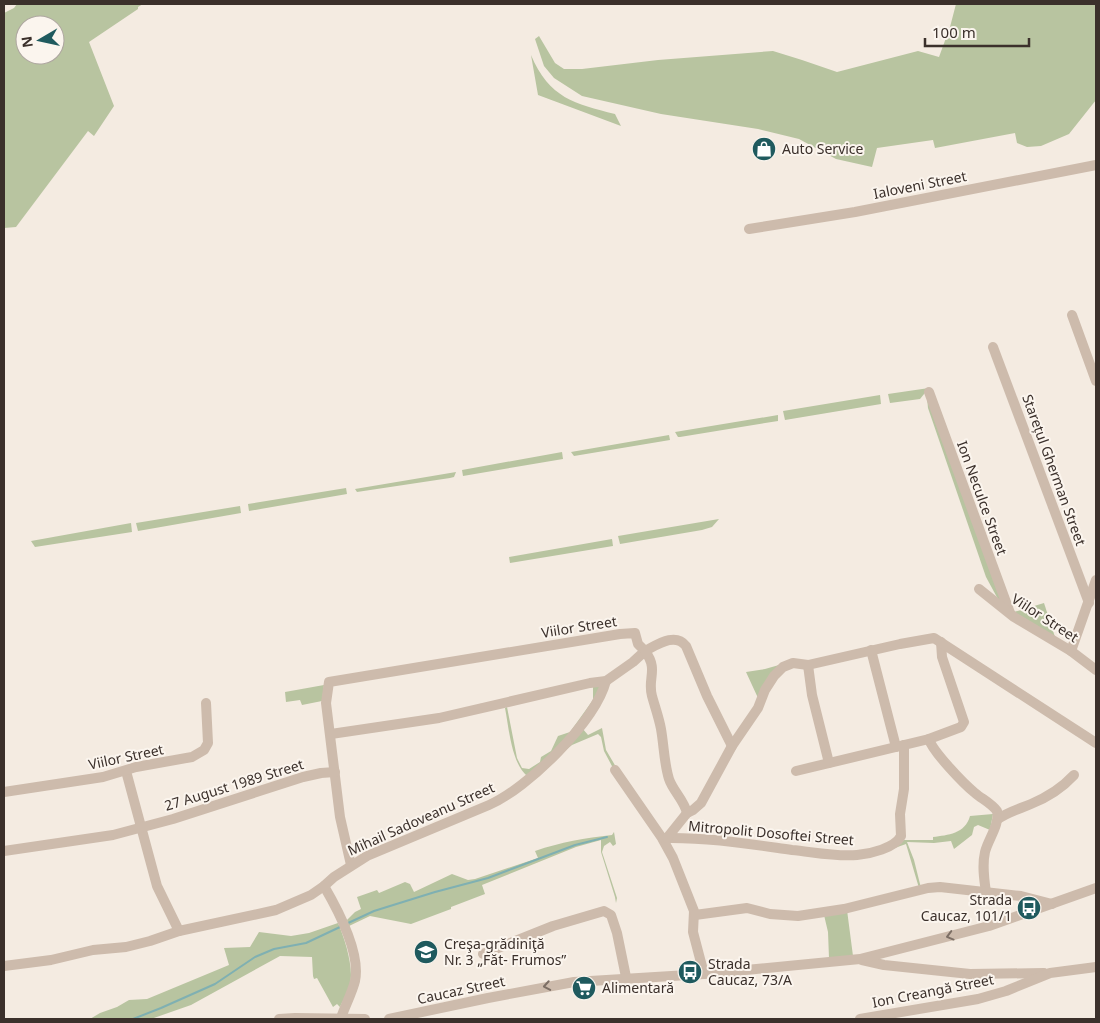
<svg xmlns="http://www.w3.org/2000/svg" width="1100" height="1023" font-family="'Noto Sans',sans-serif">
  <rect width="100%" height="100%" fill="#f4ebe1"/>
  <!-- green -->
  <g fill="#b8c4a0" fill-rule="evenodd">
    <path d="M17,4H143L138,7V9L89,42L114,106L94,136L88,131L16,227L4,228V13L14,8ZM25,25H55V55H25Z"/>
    <path d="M956,4H1096V100L1069,134L1041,146L1027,147L1017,143L1015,133L935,148L933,140L877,148L872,167L836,159L799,139L758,129L661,114L582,96L554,78L544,66L535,39L539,36L555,63L564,69H582L658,60L773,51L802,60L837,72L918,51L939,57L950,27Z"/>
    <path d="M531,55C549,98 575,104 615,114L621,126L538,95Z"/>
    <path d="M929,388L920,399L890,403L888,394Z"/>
    <path d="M880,395L881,404L785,420L783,411Z"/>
    <path d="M927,398L1004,605L999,601L986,577L928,408Z"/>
    <path d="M778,415V421L680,437H678L675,432Z"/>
    <path d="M669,435L670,440L574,456L571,452Z"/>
    <path d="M562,452L563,459L463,476L462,470Z"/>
    <path d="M456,472L454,477L450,478L357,492L355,489Z"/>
    <path d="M346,488L347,494L249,511L248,504Z"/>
    <path d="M240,506L241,513L138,531L136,523Z"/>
    <path d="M719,519L712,527L702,530L620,544L618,536Z"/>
    <path d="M131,523L132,532L35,547L31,541Z"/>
    <path d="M612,539L613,546L510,563L509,557Z"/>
    <path d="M1044,603L1055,637L1014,612Z"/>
    <path d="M779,665L758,698L746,672L765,669Z"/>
    <path d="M324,685L322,701L302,705L300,700L286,702L285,692Z"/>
    <path d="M600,685L601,691L561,746L527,776C511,762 509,728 505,708L507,707L517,758L522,768L529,769L540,762L541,757L551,751L558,736L570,732L593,700V686Z"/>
    <path d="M582,728L588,735L602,728L606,750L616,767L613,768L604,751L601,737L598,734L572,745L546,766Z"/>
    <path d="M993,814L990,830L978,825L974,827L972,835L954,849L951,841L934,843L907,842L914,860L921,888H919L906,844L892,849L904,840H933V837C948,835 965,834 970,816Z"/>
    <path d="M614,832L616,844L613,846L610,842L604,846L602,852L617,898L616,903L615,897L601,852V840L576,847L482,885L485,894L451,907V909L411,924L370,916L349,926L347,920L355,912L361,909L357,897L377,890L379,893L405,882L410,884L414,892L452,874L468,880L475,879L538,858L535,851C561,842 585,838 612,835Z"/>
    <path d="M847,910L853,956L829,958L828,932L824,915Z"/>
    <path d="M338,923C345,939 354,968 350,985C348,993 343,1000 340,1007L337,1004L333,1007L317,978L314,979L313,976L312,957L280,956L191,1005L151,1019L146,1018L90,1019L100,1013L117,1007L129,1000L147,999L229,965L224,948L250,947L259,932L291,936L309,933Z"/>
  </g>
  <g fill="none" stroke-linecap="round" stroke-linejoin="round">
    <!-- stream -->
    <g stroke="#7fb0b2" stroke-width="2">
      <path d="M346,924L374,911L435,892L488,878L575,845L607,837"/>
      <path d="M133,1019L161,1008L215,984L255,957L274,949L306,943L340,927"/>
    </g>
    <!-- minor -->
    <g stroke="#cdbbac" stroke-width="10">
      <path d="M749,229L855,212L1096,165"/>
      <path d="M1072,315L1096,381"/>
      <path d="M993,347L1089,603"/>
      <path d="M929,392L1010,613"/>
      <path d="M979,589L1014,617L1071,651L1096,670"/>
      <path d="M941,642L942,657L964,722L961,727L929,739C932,751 964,784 975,793C982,799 991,803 997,811C1000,825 988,839 985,852C982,865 984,879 986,892"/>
      <path d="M871,650L896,747"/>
      <path d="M1071,651L1096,580"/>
      <path d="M808,665L812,695L829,763"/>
      <path d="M331,734L439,718L590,683L606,681L633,662L645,651L638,644L635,633L620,634L329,682L326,703L340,817L351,865"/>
      <path d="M615,770L662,838L673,858L694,911L693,932L704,974"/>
      <path d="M126,771L157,886L179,931"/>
      <path d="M796,771L929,739"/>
      <path d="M4,792L103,777L136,767L192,757L204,750L208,743L206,703"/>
      <path d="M687,813C684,800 673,791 669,779C664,763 664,746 661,729C659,718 655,707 652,696C647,678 659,670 645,651C657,645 675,632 686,646L707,696L732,746"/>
      <path d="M998,819C1008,812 1019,809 1031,804C1048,797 1062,788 1074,775"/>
      <path d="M663,838C707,837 749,844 792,850C813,852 836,857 857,855C870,854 895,848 901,836L900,814L904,789V745"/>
      <path d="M667,838L687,813L693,810L701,803L732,746L758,708L765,690L774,676L783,667L793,663L808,665L900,644L934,638L1096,743"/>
      <path d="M4,851L113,835L173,819L303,777L321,773L335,772"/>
      <path d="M324,886C338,910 361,953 355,981C352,993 345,1006 341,1018"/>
      <path d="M695,915L747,908L770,914L798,916L844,909L928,888L940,887L1021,896L1052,904"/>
      <path d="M483,954L553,926L604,911L611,915L617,933L626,977"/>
      <path d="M862,960L884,965L970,974L1044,973"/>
      <path d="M4,966L51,960L93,950L126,947L150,941L179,931L276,910L311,895L324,886L334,877L367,856L489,805C528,788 595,722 606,681"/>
      <path d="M279,1019L295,1018L365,1019"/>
      <path d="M389,1019L488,998L574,982L704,974L860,959L989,926L1096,888"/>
      <path d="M860,1019L978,999L1006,991L1050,973L1096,967"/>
    </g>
  </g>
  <!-- one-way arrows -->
  <defs><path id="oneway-chevron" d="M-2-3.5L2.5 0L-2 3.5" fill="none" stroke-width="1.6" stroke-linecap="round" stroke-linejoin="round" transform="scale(1.25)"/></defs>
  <g stroke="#7d6f65">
    <use href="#oneway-chevron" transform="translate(950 936) rotate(165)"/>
    <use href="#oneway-chevron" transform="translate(547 986) rotate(170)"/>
  </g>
  <!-- icons -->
  <defs>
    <g id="shop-disc" transform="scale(1.25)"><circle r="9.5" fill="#1f5a5e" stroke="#fbf5ee"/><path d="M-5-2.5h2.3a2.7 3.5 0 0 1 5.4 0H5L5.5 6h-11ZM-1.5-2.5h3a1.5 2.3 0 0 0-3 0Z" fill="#fff"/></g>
    <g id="bus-disc" transform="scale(1.25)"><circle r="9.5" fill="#1f5a5e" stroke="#fbf5ee"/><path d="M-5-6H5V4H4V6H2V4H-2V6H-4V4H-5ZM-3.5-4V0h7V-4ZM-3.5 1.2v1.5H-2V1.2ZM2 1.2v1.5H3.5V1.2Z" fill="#fff"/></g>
    <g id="school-disc" transform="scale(1.25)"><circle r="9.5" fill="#1f5a5e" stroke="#fbf5ee"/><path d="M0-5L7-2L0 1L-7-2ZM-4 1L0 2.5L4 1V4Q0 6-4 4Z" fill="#fff"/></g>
    <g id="supermarket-disc" transform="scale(1.25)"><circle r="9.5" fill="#1f5a5e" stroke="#fbf5ee"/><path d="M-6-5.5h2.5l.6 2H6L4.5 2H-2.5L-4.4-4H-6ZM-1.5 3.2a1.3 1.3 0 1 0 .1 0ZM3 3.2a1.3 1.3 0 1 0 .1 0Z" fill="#fff"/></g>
  </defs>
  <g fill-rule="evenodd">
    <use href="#shop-disc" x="764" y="149"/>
    <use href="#bus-disc" x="1029" y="908"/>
    <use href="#school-disc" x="426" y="952"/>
    <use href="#bus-disc" x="690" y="972"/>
    <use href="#supermarket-disc" x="584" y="988"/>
  </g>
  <g text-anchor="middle" stroke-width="4" stroke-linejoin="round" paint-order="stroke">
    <!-- poi labels -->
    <g font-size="14" fill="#3b302b" stroke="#fbf5ee" text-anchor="start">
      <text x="782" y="154">Auto Service</text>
      <text x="1012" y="905" text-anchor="end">Strada<tspan x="1012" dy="16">Caucaz, 101/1</tspan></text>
      <text x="444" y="949">Creşa-grădiniţă<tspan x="444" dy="16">Nr. 3 „Făt- Frumos”</tspan></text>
      <text x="708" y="969">Strada<tspan x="708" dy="16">Caucaz, 73/A</tspan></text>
      <text x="602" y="993">Alimentară</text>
    </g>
    <!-- street labels -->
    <g font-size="14" fill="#3b302b" stroke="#fbf5ee">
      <text transform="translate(920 185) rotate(-11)" y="5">Ialoveni Street</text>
      <text transform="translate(1054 470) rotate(70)" y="5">Starețul Gherman Street</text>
      <text transform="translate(982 498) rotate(70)" y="5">Ion Neculce Street</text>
      <text transform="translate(1045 618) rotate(33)" y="5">Viilor Street</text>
      <text transform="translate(579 627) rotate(-9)" y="5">Viilor Street</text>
      <text transform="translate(126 757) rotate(-12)" y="5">Viilor Street</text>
      <text transform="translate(234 785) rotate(-17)" y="5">27 August 1989 Street</text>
      <text transform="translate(421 819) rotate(-24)" y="5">Mihail Sadoveanu Street</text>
      <text transform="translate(771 833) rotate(5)" y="5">Mitropolit Dosoftei Street</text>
      <text transform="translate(461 990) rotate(-12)" y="5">Caucaz Street</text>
      <text transform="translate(933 991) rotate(-11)" y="5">Ion Creangă Street</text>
    </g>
  </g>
  <!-- border -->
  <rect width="1100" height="1023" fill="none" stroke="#3b302b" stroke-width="10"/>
  <!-- north arrow -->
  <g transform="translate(40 40) rotate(261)"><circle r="24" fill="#fbf5ee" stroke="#aea6a0"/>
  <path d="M0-4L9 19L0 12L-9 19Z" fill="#1f5a5e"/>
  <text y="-8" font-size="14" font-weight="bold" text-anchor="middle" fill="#3b302b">N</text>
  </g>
  <!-- scale -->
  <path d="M925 38v8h104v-8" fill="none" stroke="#3b302b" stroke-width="2.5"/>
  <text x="932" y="38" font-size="15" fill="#3b302b" stroke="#fbf5ee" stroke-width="4" paint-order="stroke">100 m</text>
</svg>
